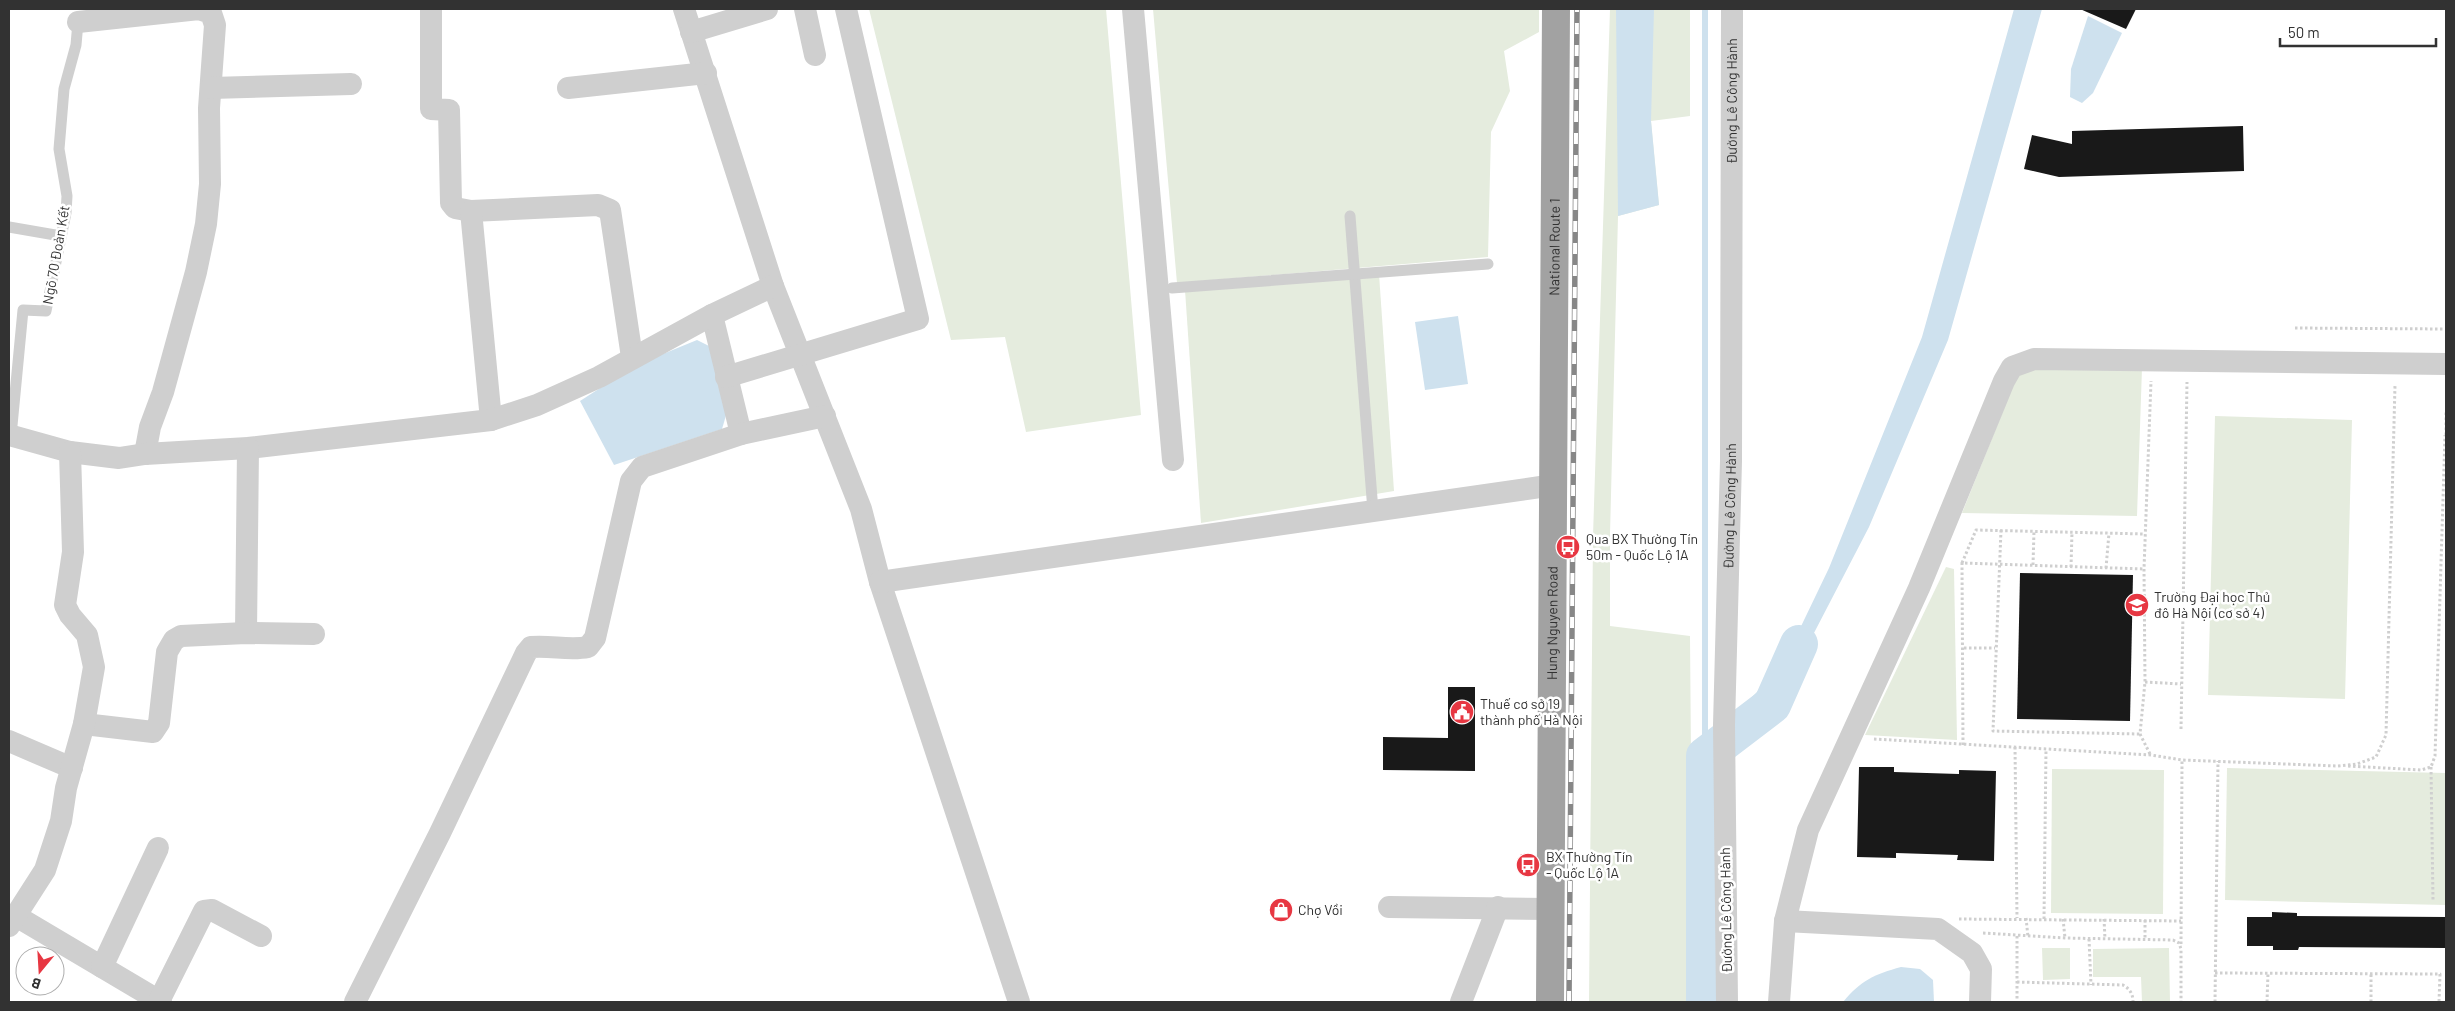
<svg xmlns="http://www.w3.org/2000/svg" width="2455" height="1011" font-family="Barlow,sans-serif">
  <rect width="100%" height="100%" fill="#fff"/>
  <!-- green -->
  <g fill="#e5ecde">
    <path d="M869,9H1106L1141,415L1026,432L1005,337L951,340Z"/>
    <path d="M1153,9H1539V32L1504,51L1510,91L1491,132L1488,257L1177,283Z"/>
    <path d="M1610,9H1690V116L1651,121L1659,205L1618,216L1610,535V626L1690,636L1693,1002H1589L1593,536Z"/>
    <path d="M1379,274L1394,491L1201,523L1185,290Z"/>
    <path d="M2029,364L2142,368L2137,516L1962,513L2017,376Z"/>
    <path d="M2215,416L2352,420L2345,699L2208,695Z"/>
    <path d="M1946,567L1954,569L1957,740L1865,735Z"/>
    <path d="M2227,768L2446,773V905L2225,900Z"/>
    <path d="M2052,769L2164,770L2163,914L2051,913Z"/>
    <path d="M2042,948H2070V979L2043,980Z"/>
    <path d="M2169,948L2170,1002H2142L2141,977H2093V949Z"/>
  </g>
  <!-- water -->
  <g fill="#cee1ee">
    <path d="M1616,9H1654L1651,121L1659,205L1618,216Z"/>
    <path d="M2014,9H2042L1948,340L1869,527L1788,683L1743,721L1744,705L1781,668L1829,568L1922,337Z"/>
    <path d="M2088,16L2122,33L2093,93L2082,103L2070,97L2071,69Z"/>
    <path d="M1458,316L1468,384L1425,390L1415,322Z"/>
    <path d="M697,340L711,347L727,412L722,429L614,465L580,401L636,365Z"/>
    <path d="M1901,967L1920,969L1933,980L1934,1002H1843C1860,981 1875,974 1901,967Z"/>
  </g>
  <g fill="none" stroke-linecap="round" stroke-linejoin="round">
    <!-- stream -->
    <path stroke="#cee1ee" stroke-width="6" d="M1705,756V9"/>
    <!-- river -->
    <path stroke="#cee1ee" stroke-width="38" d="M1705,1002V756L1772,705L1799,644"/>
  </g>
  <!-- building -->
  <g fill="#191919">
    <path d="M2080,9H2136L2126,29Z"/>
    <path d="M2243,126L2244,171L2059,177L2024,169L2032,135L2072,144V131Z"/>
    <path d="M2020,573L2133,575L2130,721L2017,719Z"/>
    <path d="M1448,687H1475V771L1383,770V737L1448,738Z"/>
    <path d="M1859,767H1894V772L1959,774V770L1996,771L1994,861L1957,860L1958,855L1896,853V858L1857,857Z"/>
    <path d="M2272,912L2297,913V916L2446,917V948L2299,947L2298,950H2273V946H2247V917H2272Z"/>
  </g>
  <g fill="none" stroke-linecap="round" stroke-linejoin="round">
    <!-- path -->
    <g stroke="#cfcfcf" stroke-width="3" stroke-dasharray="2.5 2.5" stroke-linecap="butt">
      <path d="M2295,328L2446,329"/>
      <path d="M2446,435V410"/>
      <path d="M2001,530L1993,731L2140,734"/>
      <path d="M1962,563L1976,530L2145,534"/>
      <path d="M2033,565L2034,531"/>
      <path d="M2071,567L2072,532"/>
      <path d="M2106,568L2109,533"/>
      <path d="M1964,648H1995"/>
      <path d="M2145,682L2181,684"/>
      <path d="M2181,729L2187,382"/>
      <path d="M1874,739L2151,755L2182,760L2337,766L2357,764L2376,757L2386,735L2395,385"/>
      <path d="M1963,745L1962,563L2144,569"/>
      <path d="M2015,747L2017,918"/>
      <path d="M2150,754L2140,734L2145,682L2144,569L2151,381"/>
      <path d="M2348,766L2421,770L2431,767L2435,756L2445,435"/>
      <path d="M2431,767L2433,900"/>
      <path d="M2026,918L2028,937"/>
      <path d="M1959,919L2181,921"/>
      <path d="M2044,919L2046,749"/>
      <path d="M2063,919L2065,938"/>
      <path d="M2104,919L2105,939"/>
      <path d="M2145,920V940"/>
      <path d="M1983,933L2065,938L2173,940L2179,943L2181,949V1002"/>
      <path d="M2017,936V1002"/>
      <path d="M2089,939L2091,985"/>
      <path d="M2181,944L2182,760"/>
      <path d="M2215,973L2440,974L2439,1002"/>
      <path d="M2017,982L2123,985C2130,989 2133,994 2133,1002"/>
      <path d="M2215,1002L2218,761"/>
      <path d="M2267,1002L2268,973"/>
      <path d="M2371,1002V974"/>
    </g>
    <!-- service -->
    <g stroke="#cfcfcf" stroke-width="11">
      <path d="M1350,216L1373,511"/>
      <path d="M9,227L61,236"/>
      <path d="M1172,288L1488,264"/>
      <path d="M11,436L23,310L46,311L66,213L67,196L59,149L64,89L76,45L78,22"/>
    </g>
    <!-- minor -->
    <g stroke="#cfcfcf" stroke-width="22">
      <path d="M431,9V109L449,110L451,203L455,208L471,211L598,205L610,210L632,357"/>
      <path d="M684,9L773,286L861,509L880,582L1019,1002"/>
      <path d="M805,9L815,55"/>
      <path d="M1133,9L1173,460"/>
      <path d="M78,22L199,9L211,13L215,25L209,108L210,184L206,224L196,272L163,392L150,427L145,454"/>
      <path d="M691,32L767,9"/>
      <path d="M211,88L351,84"/>
      <path d="M568,88L706,73"/>
      <path d="M471,211L491,420"/>
      <path d="M712,315L741,434"/>
      <path d="M726,377L918,319L846,9"/>
      <path d="M9,435L70,452L119,458L145,454L248,448L491,420L537,405L599,377L712,315L773,286"/>
      <path d="M880,582L1554,485"/>
      <path d="M246,633L248,448"/>
      <path d="M84,724L153,732L159,723L167,652L174,640L181,636L246,633L314,634"/>
      <path d="M9,741L72,768"/>
      <path d="M1389,907L1551,909"/>
      <path d="M16,916L161,1002"/>
      <path d="M1785,921L1938,929L1972,953L1981,969L1980,1002"/>
      <path d="M9,926L45,870L61,821L66,788L84,724L94,667L87,635L70,615L65,605L73,552L70,452"/>
      <path d="M102,967L158,848"/>
      <path d="M159,1001L204,911L212,910L261,936"/>
      <path d="M355,1002L440,833L526,653L531,647C551,645 569,651 588,647L595,638L631,481L642,467L741,434L825,416"/>
      <path d="M1461,1002L1498,907"/>
      <path id="s1" d="M1727,1002L1724,725L1731,461L1732,9"/>
      <path d="M1779,1002L1785,921L1808,830L1919,588L2004,381L2012,367L2034,359L2446,364"/>
    </g>
    <!-- trunk -->
    <path stroke="#a2a2a2" stroke-width="28" id="s2" d="M1550,1002L1556,9"/>
    <!-- rail casing -->
    <g stroke="#878787" stroke-width="5.5">
      <path id="rail" d="M1569,1002L1577,9"/>
    </g>
    <!-- rail -->
    <use href="#rail" stroke="#fff" stroke-width="4" stroke-dasharray="11" stroke-linecap="butt"/>
  </g>
  <!-- icons -->
  <defs>
    <g id="bus-disc" transform="scale(1.25)"><circle r="9.5" fill="#e73742" stroke="#fff"/><path d="M-5-6H5V4H4V6H2V4H-2V6H-4V4H-5ZM-3.5-4V0h7V-4ZM-3.5 1.2v1.5H-2V1.2ZM2 1.2v1.5H3.5V1.2Z" fill="#fff"/></g>
    <g id="university-disc" transform="scale(1.25)"><circle r="9.5" fill="#e73742" stroke="#fff"/><path d="M0-5L7-2L0 1L-7-2ZM-4 1L0 2.5L4 1V4Q0 6-4 4Z" fill="#fff"/></g>
    <g id="civic-disc" transform="scale(1.25)"><circle r="9.5" fill="#e73742" stroke="#fff"/><path d="M-.6-6.5H3V-4.5H.6V-3L4-1V1h2V6H-6V1h2V-1L-.6-3ZM-1.2 2.5V6h2.4V2.5Z" fill="#fff"/></g>
    <g id="shop-disc" transform="scale(1.25)"><circle r="9.5" fill="#e73742" stroke="#fff"/><path d="M-5-2.5h2.3a2.7 3.5 0 0 1 5.4 0H5L5.5 6h-11ZM-1.5-2.5h3a1.5 2.3 0 0 0-3 0Z" fill="#fff"/></g>
  </defs>
  <g fill-rule="evenodd">
    <use href="#bus-disc" x="1568" y="547"/>
    <use href="#university-disc" x="2137" y="605"/>
    <use href="#civic-disc" x="1462" y="712"/>
    <use href="#bus-disc" x="1528" y="865"/>
    <use href="#shop-disc" x="1281" y="910"/>
  </g>
  <g text-anchor="middle" stroke-width="5" stroke-linejoin="round" paint-order="stroke">
    <!-- street labels -->
    <g font-size="14" fill="#323232" stroke="#fff">
      <text dy="5" stroke="none"><textPath href="#s1" startOffset="901">Đường Lê Công Hành</textPath></text>
      <text dy="5" stroke="none"><textPath href="#s2" startOffset="755">National Route 1</textPath></text>
      <text transform="translate(56 255) rotate(-80)" y="5">Ngõ 70 Đoàn Kết</text>
      <text dy="5" stroke="none"><textPath href="#s1" startOffset="496">Đường Lê Công Hành</textPath></text>
      <text dy="5" stroke="none"><textPath href="#s2" startOffset="379">Hung Nguyen Road</textPath></text>
      <text transform="translate(1726 910) rotate(-91)" y="5">Đường Lê Công Hành</text>
    </g>
    <!-- poi labels -->
    <g font-size="14" fill="#323232" stroke="#fff" text-anchor="start">
      <text x="1586" y="544">Qua BX Thường Tín<tspan x="1586" dy="16">50m - Quốc Lộ 1A</tspan></text>
      <text x="2154" y="602">Trường Đại học Thủ<tspan x="2154" dy="16">đô Hà Nội (cơ sở 4)</tspan></text>
      <text x="1480" y="709">Thuế cơ sở 19<tspan x="1480" dy="16">thành phố Hà Nội</tspan></text>
      <text x="1546" y="862">BX Thường Tín<tspan x="1546" dy="16">- Quốc Lộ 1A</tspan></text>
      <text x="1298" y="915">Chợ Vồi</text>
    </g>
  </g>
  <!-- border -->
  <rect width="2455" height="1011" fill="none" stroke="#323232" stroke-width="20"/>
  <!-- north arrow -->
  <g transform="translate(40 971) rotate(198)"><circle r="24" fill="#ffffff" stroke="#adadad"/>
  <path d="M0-4L9 19L0 12L-9 19Z" fill="#e73742"/>
  <text y="-8" font-size="14" font-weight="bold" text-anchor="middle" fill="#323232">B</text>
  </g>
  <!-- scale -->
  <path d="M2280 38v8h156v-8" fill="none" stroke="#323232" stroke-width="2.5"/>
  <text x="2288" y="38" font-size="15" fill="#323232" stroke="#ffffff" stroke-width="4" paint-order="stroke">50 m</text>
</svg>
